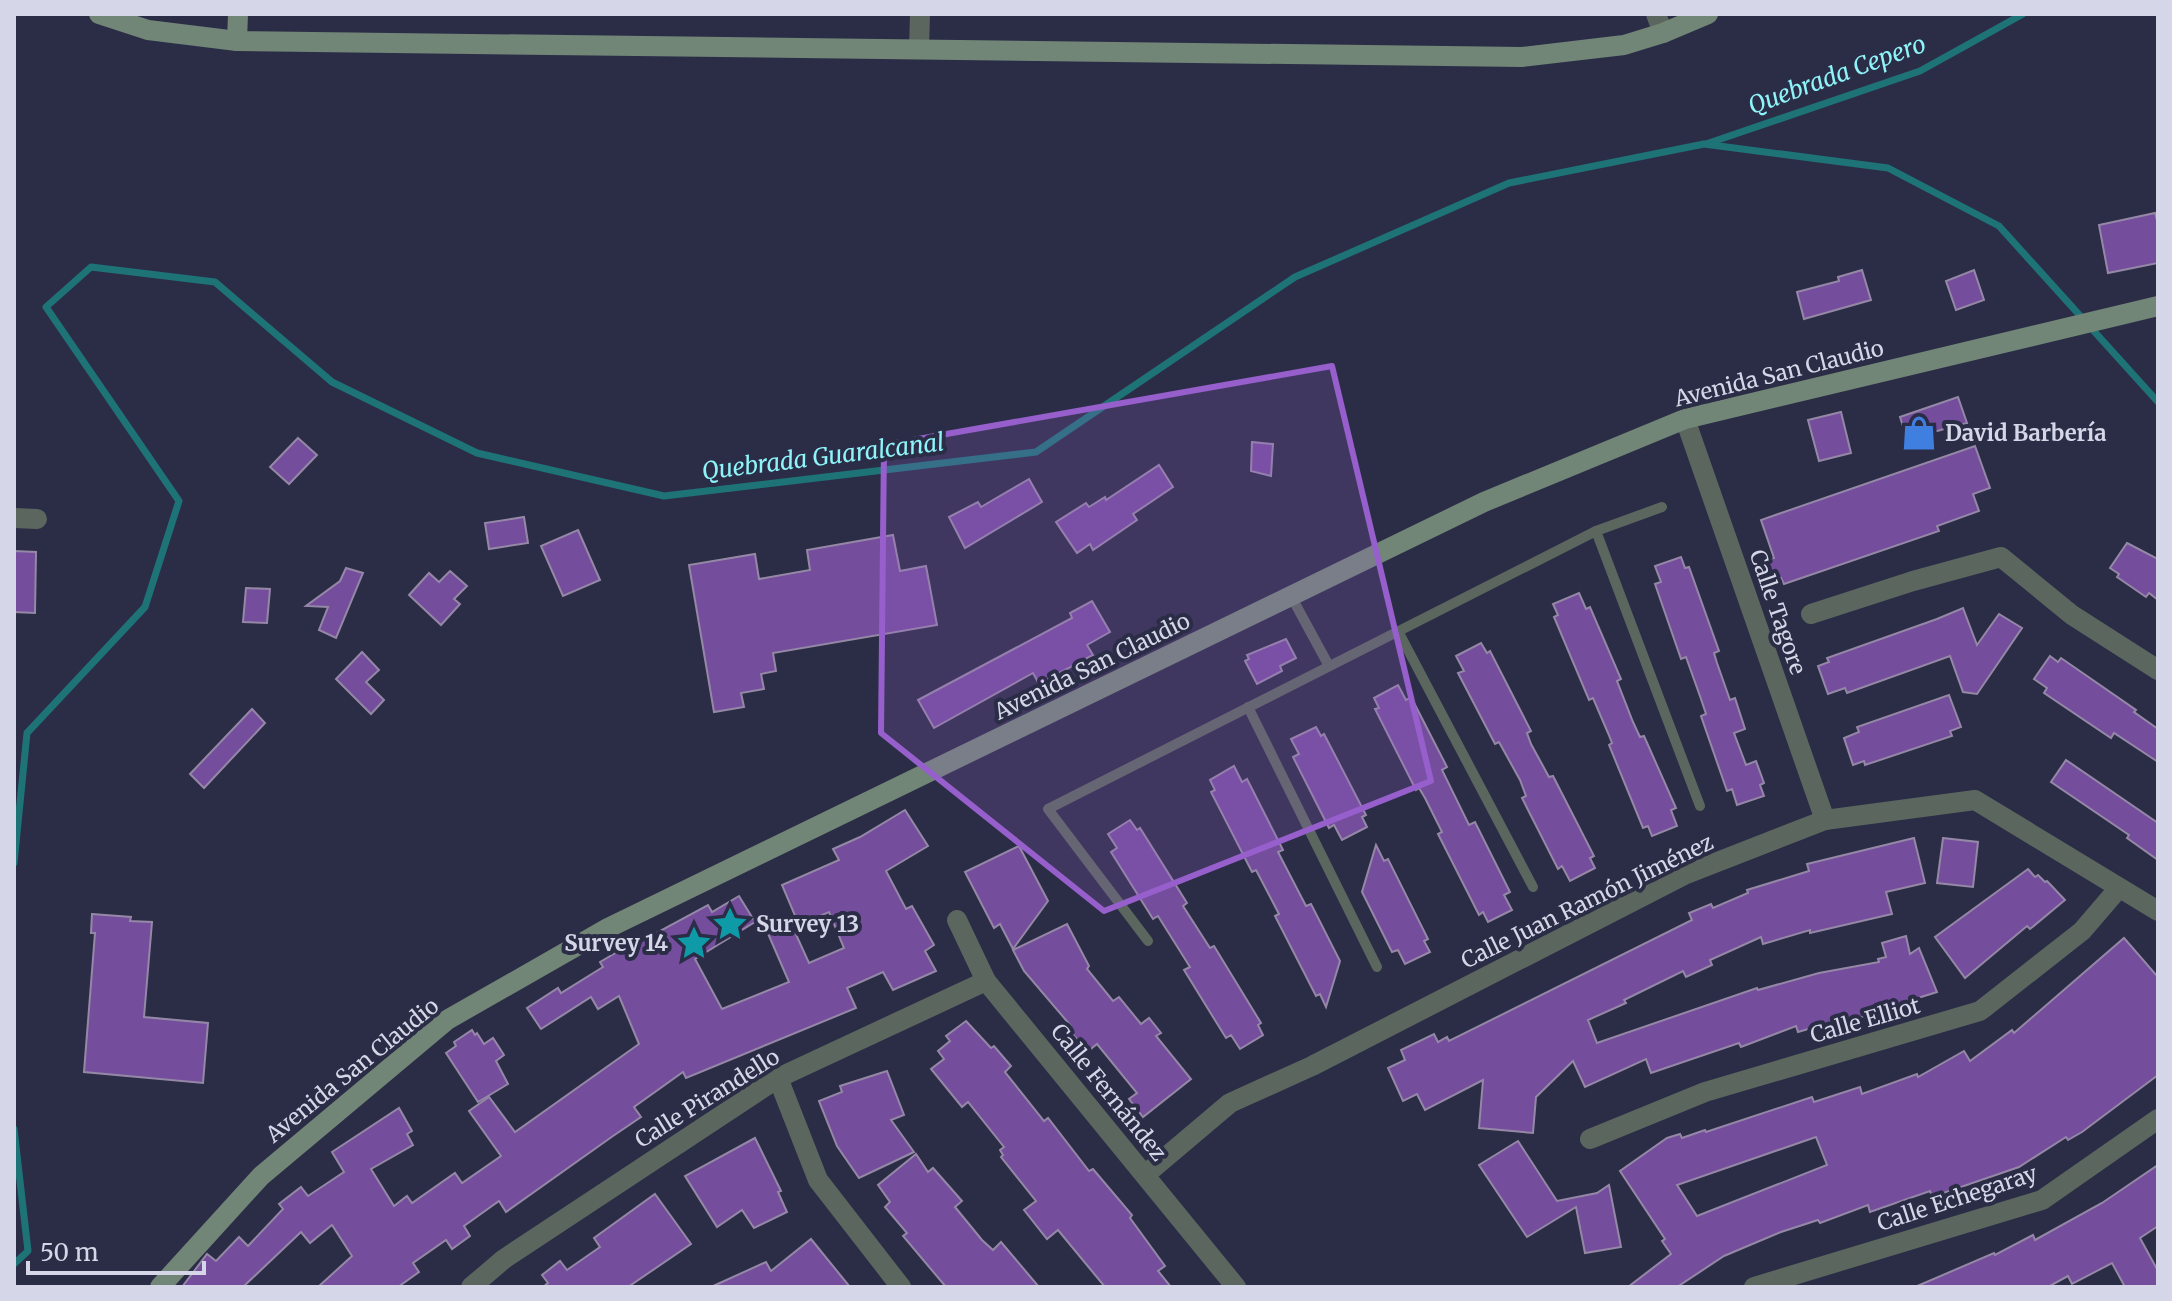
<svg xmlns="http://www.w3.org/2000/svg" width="2172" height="1301" font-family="Merriweather,serif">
  <rect width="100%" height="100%" fill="#2b2d47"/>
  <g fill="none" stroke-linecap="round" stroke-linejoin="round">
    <!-- stream -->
    <g stroke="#1e7377" stroke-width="7">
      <path d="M1706,144L1920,71L2023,14"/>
      <path d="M14,863L27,733L145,607L179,501L46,307L91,267L215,282L332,382L477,453L664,496L1036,452L1295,277L1509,183L1704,144L1888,168L1999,226L2158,402"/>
      <path d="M14,1129L28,1251L14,1264"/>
    </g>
  </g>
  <!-- building -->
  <g fill="#744d9d" stroke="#9588a6" stroke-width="2" fill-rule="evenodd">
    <path d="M2155,213L2158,224V263L2108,273L2099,225Z"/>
    <path d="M1862,270L1871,300L1804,319L1797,292L1839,281L1838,277Z"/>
    <path d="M1974,270L1984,300L1956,310L1946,281Z"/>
    <path d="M1958,397L1967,423L1907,439L1900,417Z"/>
    <path d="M1841,412L1851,453L1819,461L1808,420Z"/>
    <path d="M298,438L317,455L289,484L270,467Z"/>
    <path d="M1252,442L1273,444L1271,476L1251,471Z"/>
    <path d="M1975,446L1990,488L1973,494L1979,511L1937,526L1939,531L1784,584L1781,578L1773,581L1766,561L1774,558L1761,520Z"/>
    <path d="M1159,465L1173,487L1133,514L1137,520L1093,550L1090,544L1077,553L1056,522L1086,503L1089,507L1105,497L1106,500Z"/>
    <path d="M1029,479L1042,502L965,548L949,517L978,502L981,507Z"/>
    <path d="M524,517L528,543L489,549L485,523Z"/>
    <path d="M578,530L600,580L563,596L541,546Z"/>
    <path d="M893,535L900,571L926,566L937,625L773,653L776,671L761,674L764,689L741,693L744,707L714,712L689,565L755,554L759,579L810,570L807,550Z"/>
    <path d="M2127,543L2158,559V600L2149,593L2146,597L2117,577L2119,574L2110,568Z"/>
    <path d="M14,551L36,552L35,613L14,612Z"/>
    <path d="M1681,557L1685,568L1689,567L1719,651L1714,653L1717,663L1730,700L1735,698L1745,729L1734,733L1746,765L1756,761L1764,783L1760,785L1764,796L1737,805L1732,789L1727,791L1701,716L1706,714L1701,699L1686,657L1681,659L1655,584L1661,582L1655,566Z"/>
    <path d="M346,568L363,573L336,638L319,630L328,607L306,606L340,581Z"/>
    <path d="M450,571L467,586L454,599L460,604L441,625L409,595L429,573L439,582Z"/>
    <path d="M246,588L270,589L267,623L243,622Z"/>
    <path d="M1579,593L1586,609L1590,607L1621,679L1617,681L1633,722L1640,737L1644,736L1676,808L1671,810L1677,826L1652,836L1648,826L1643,828L1609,745L1612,743L1608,733L1593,698L1589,700L1554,617L1558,615L1553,604Z"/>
    <path d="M1092,601L1110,632L1087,645L1093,655L1039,684L1033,673L934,728L918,700L1072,618L1070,613Z"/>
    <path d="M1963,608L1977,645L1999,614L2022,628L1977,694L1963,692L1950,656L1847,693L1845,688L1828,694L1818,666L1829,662L1827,658L1937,619Z"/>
    <path d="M1286,639L1296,658L1280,666L1282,671L1257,684L1245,661L1249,659L1247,655Z"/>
    <path d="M1481,643L1487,653L1490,651L1531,731L1527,733L1531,744L1549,777L1553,776L1594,856L1590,858L1595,868L1570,881L1562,866L1558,869L1522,798L1526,796L1520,780L1499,742L1495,744L1458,673L1464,671L1456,656Z"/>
    <path d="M362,652L379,670L366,682L384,700L371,714L336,679Z"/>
    <path d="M2050,656L2058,662L2061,658L2136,710L2134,712L2158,729V762L2114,733L2111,738L2044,693L2047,688L2034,679Z"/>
    <path d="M1398,685L1406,700L1411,697L1447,767L1442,770L1469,825L1475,822L1510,892L1504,895L1512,910L1488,922L1483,912L1479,915L1438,834L1442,832L1425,798L1419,788L1416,790L1375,709L1379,708L1374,698Z"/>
    <path d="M1949,695L1961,727L1950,731L1952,736L1865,765L1864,761L1853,765L1844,738L1859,732L1857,727Z"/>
    <path d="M252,709L265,723L204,788L190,774Z"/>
    <path d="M1316,727L1321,736L1324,734L1366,815L1362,817L1367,827L1342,840L1334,825L1329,828L1293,757L1299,754L1291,739Z"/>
    <path d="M2066,760L2158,823V860L2127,838L2129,835L2051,782Z"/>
    <path d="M1234,766L1242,782L1247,779L1283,850L1278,852L1306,906L1311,904L1340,961L1326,1007L1320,994L1316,996L1275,916L1279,914L1256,870L1252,872L1211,792L1215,790L1210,780Z"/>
    <path d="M905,810L928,846L886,871L906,909L912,906L934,945L925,951L936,971L893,990L883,972L847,988L856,1008L686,1078L683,1072L634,1107L641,1117L613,1136L506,1212L499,1201L464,1226L470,1236L452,1249L446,1240L413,1263L419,1272L398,1287H318L352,1256L332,1225L310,1243L301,1232L243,1287H182L207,1254L216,1261L239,1237L248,1246L283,1209L279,1204L301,1187L308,1196L344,1172L332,1152L399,1108L412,1131L407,1134L413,1145L371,1169L394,1206L407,1196L412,1203L455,1173L462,1183L501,1156L469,1111L489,1097L515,1132L639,1044L619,996L598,1009L591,997L541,1029L527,1008L558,988L561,993L603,967L600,962L624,948L625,950L708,905L712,912L739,896L755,922L695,959L722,1009L789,982L766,929L789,919L809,963L844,948L829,912L799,925L782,885L839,860L833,849L860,837Z"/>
    <path d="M1130,820L1137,830L1140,828L1187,903L1183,906L1210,948L1214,946L1261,1023L1258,1025L1263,1035L1240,1049L1231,1035L1226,1038L1184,970L1190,967L1158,916L1153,919L1111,852L1117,848L1108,834Z"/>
    <path d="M1914,838L1925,883L1886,892L1892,914L1810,933V930L1763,944L1761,937L1710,960L1712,965L1686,977L1683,971L1624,1000L1626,1003L1588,1020L1597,1043L1757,988L1758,990L1819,973L1879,962L1878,959L1886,957L1882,943L1906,936L1910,954L1919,948L1937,992L1905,1002L1906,1007L1847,1020L1846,1018L1798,1032L1796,1026L1741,1047L1739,1043L1651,1073L1646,1059L1585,1087L1573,1061L1536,1097L1533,1133L1479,1128L1483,1080L1425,1110L1417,1094L1403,1101L1388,1068L1405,1060L1401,1050L1434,1034L1438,1042L1447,1037L1449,1041L1692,920L1689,913L1711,904L1713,908L1748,893L1747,890L1809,871L1807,864Z"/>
    <path d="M1943,838L1978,842L1973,887L1937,883Z"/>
    <path d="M1376,845L1384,861L1388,859L1428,939L1424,941L1430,952L1405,964L1398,950L1392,952L1362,892Z"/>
    <path d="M1019,846L1048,901L1013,949L1000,924L994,928L965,872Z"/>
    <path d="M2028,869L2035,877L2038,875L2045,882L2047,881L2065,900L2030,929L2027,926L1965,978L1935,937Z"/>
    <path d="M92,914L131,917L130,921L152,922L144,1017L208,1023L203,1083L84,1072L95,933H91Z"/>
    <path d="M1067,924L1089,966L1087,969L1113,1001L1119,997L1141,1024L1149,1018L1161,1033L1156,1036L1191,1079L1143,1117L1129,1099L1137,1093L1097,1044L1087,1052L1068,1028L1071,1026L1024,971L1013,950Z"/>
    <path d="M2124,938L2158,977V1075L2082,1132L2068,1140L2066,1137L2019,1167L1932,1197L1930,1191L1870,1212L1868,1205L1820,1223L1818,1220L1781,1232L1724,1256L1677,1287H1628L1671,1254L1662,1241L1665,1239L1620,1171L1667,1138L1680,1134L1682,1138L1705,1130L1706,1132L1812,1097L1814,1102L1860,1087L1862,1094L1917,1074L1918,1077L1964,1051L1970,1061L2012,1030L2014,1033ZM1816,1137L1827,1165L1697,1216L1677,1185Z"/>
    <path d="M966,1021L991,1048L994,1046L1011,1066L1005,1072L1044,1121L1048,1118L1089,1171L1093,1169L1132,1215L1130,1218L1165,1266L1158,1271L1171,1287H1105L1058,1230L1047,1239L1024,1210L1036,1201L1001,1157L1003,1155L1000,1150L1004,1147L968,1102L962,1107L931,1069L944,1059L938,1051L950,1041L946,1036Z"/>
    <path d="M472,1030L475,1035L477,1033L484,1044L493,1038L504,1055L496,1061L508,1084L478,1102L446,1053L456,1046L454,1042Z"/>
    <path d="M887,1071L904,1115L891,1120L914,1152L859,1178L837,1146L819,1101L842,1092L840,1086Z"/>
    <path d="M755,1138L781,1191L778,1192L787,1212L754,1228L742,1210L717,1227L685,1176Z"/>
    <path d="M1518,1141L1557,1201L1597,1193L1609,1185L1621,1247L1585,1253L1576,1207L1527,1237L1479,1165Z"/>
    <path d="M916,1154L928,1172L933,1168L962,1201L955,1207L982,1240L993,1250L1001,1242L1039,1287H946L903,1236L907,1233L885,1207L890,1202L878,1185Z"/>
    <path d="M2158,1165V1226L2140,1238L2158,1271V1287H2125L2112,1263L2072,1284L2068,1276L2048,1287H1915L1994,1253L1995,1255L2033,1235L2035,1240L2102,1203Z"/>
    <path d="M655,1194L691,1244L628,1287H543L548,1283L542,1275L560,1261L567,1270L600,1247L594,1238Z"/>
    <path d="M811,1239L850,1287H711L766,1262L771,1271Z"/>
  </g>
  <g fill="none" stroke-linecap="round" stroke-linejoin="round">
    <!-- lane -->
    <g stroke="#5b675e" stroke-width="10">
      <path d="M1662,507L1596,531L1700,806"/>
      <path d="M1291,596L1329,666"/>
      <path d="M1398,631L1533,887"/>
      <path d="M1248,707L1377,967"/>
      <path d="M1148,941L1048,809L1596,531"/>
    </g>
    <!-- street -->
    <g stroke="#5b675e" stroke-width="20">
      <path d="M1656,14L1663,33"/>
      <path d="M919,49L920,14"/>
      <path d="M1685,419L1825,820"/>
      <path d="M14,518L37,519"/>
      <path d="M1811,614L1913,581L2001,557L2072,615L2158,670"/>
      <path d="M957,920L986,981L1236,1287"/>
      <path d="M778,1078L818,1180L901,1287"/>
      <path d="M1590,1139L1705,1092L1980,1011L2082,931L2118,889"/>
      <path d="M1146,1174L1230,1103L1312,1066L1684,875L1825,820L1975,800L2158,911"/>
      <path d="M471,1287L504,1259L778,1078L986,981"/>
      <path d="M1754,1287L2042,1200L2158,1119"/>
    </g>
    <!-- secondary -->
    <g stroke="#728677" stroke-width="20">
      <path d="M99,14L148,30L237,41L1522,57L1624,45L1663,33L1708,14"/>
      <path d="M237,41L238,14"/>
      <path d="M160,1287L261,1176L447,1020L608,928L1484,502L1685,419L2158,306"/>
    </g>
  </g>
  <!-- marked area -->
  <path fill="#965fcb" fill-opacity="0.2" stroke="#965fcb" stroke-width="6" stroke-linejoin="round" d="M1332,366L1431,781L1104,911L881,733L884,445Z"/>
  <!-- icons -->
  <defs>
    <g id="shop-bare" transform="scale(2.76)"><path d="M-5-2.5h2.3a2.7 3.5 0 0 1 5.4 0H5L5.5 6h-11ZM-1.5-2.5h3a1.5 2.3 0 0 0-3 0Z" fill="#3f7fe0" stroke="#2b2d47" stroke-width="2.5" paint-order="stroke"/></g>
    <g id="sight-bare" transform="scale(2.76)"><path d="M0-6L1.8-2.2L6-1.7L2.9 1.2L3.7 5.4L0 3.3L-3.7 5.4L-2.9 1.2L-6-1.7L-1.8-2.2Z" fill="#0f9aa8" stroke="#2b2d47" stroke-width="2.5" paint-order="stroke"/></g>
  </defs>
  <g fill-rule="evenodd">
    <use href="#shop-bare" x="1919" y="433"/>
    <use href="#sight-bare" x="730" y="924"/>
    <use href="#sight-bare" x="694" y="943"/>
  </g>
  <g text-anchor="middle" stroke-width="8" stroke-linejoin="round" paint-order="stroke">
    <!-- street labels -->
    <g font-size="22" fill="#d5d7e8" stroke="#2b2d47">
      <text transform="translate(1779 373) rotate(-14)" y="8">Avenida San Claudio</text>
      <text transform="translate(1778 612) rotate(71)" y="8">Calle Tagore</text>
      <text transform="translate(1092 666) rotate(-26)" y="8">Avenida San Claudio</text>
      <text transform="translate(1587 901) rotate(-26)" y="8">Calle Juan Ramón Jiménez</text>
      <text transform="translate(1865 1020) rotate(-16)" y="8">Calle Elliot</text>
      <text transform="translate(352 1070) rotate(-39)" y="8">Avenida San Claudio</text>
      <text transform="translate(1109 1092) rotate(51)" y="8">Calle Fernández</text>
      <text transform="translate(707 1098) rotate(-32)" y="8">Calle Pirandello</text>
      <text transform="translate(1957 1198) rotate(-18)" y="8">Calle Echegaray</text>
    </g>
    <!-- poi labels -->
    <g font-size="22" font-weight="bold" fill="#d5d7e8" stroke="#2b2d47" text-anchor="start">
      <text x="1945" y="441">David Barbería</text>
      <text x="756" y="932">Survey 13</text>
      <text x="668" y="951" text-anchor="end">Survey 14</text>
    </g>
    <!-- water labels -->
    <g font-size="24" font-style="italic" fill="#8ef4f9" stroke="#2b2d47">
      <text transform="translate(1837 75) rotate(-20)" y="8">Quebrada Cepero</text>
      <text transform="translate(823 457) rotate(-7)" y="8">Quebrada Guaralcanal</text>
    </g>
  </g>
  <!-- border -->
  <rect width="2172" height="1301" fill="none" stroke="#d5d7e8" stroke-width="32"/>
  <!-- scale -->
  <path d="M28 1261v12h176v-12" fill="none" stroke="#d5d7e8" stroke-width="4"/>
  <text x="40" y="1261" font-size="24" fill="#d5d7e8" stroke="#2b2d47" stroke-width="6" paint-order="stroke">50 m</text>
</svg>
